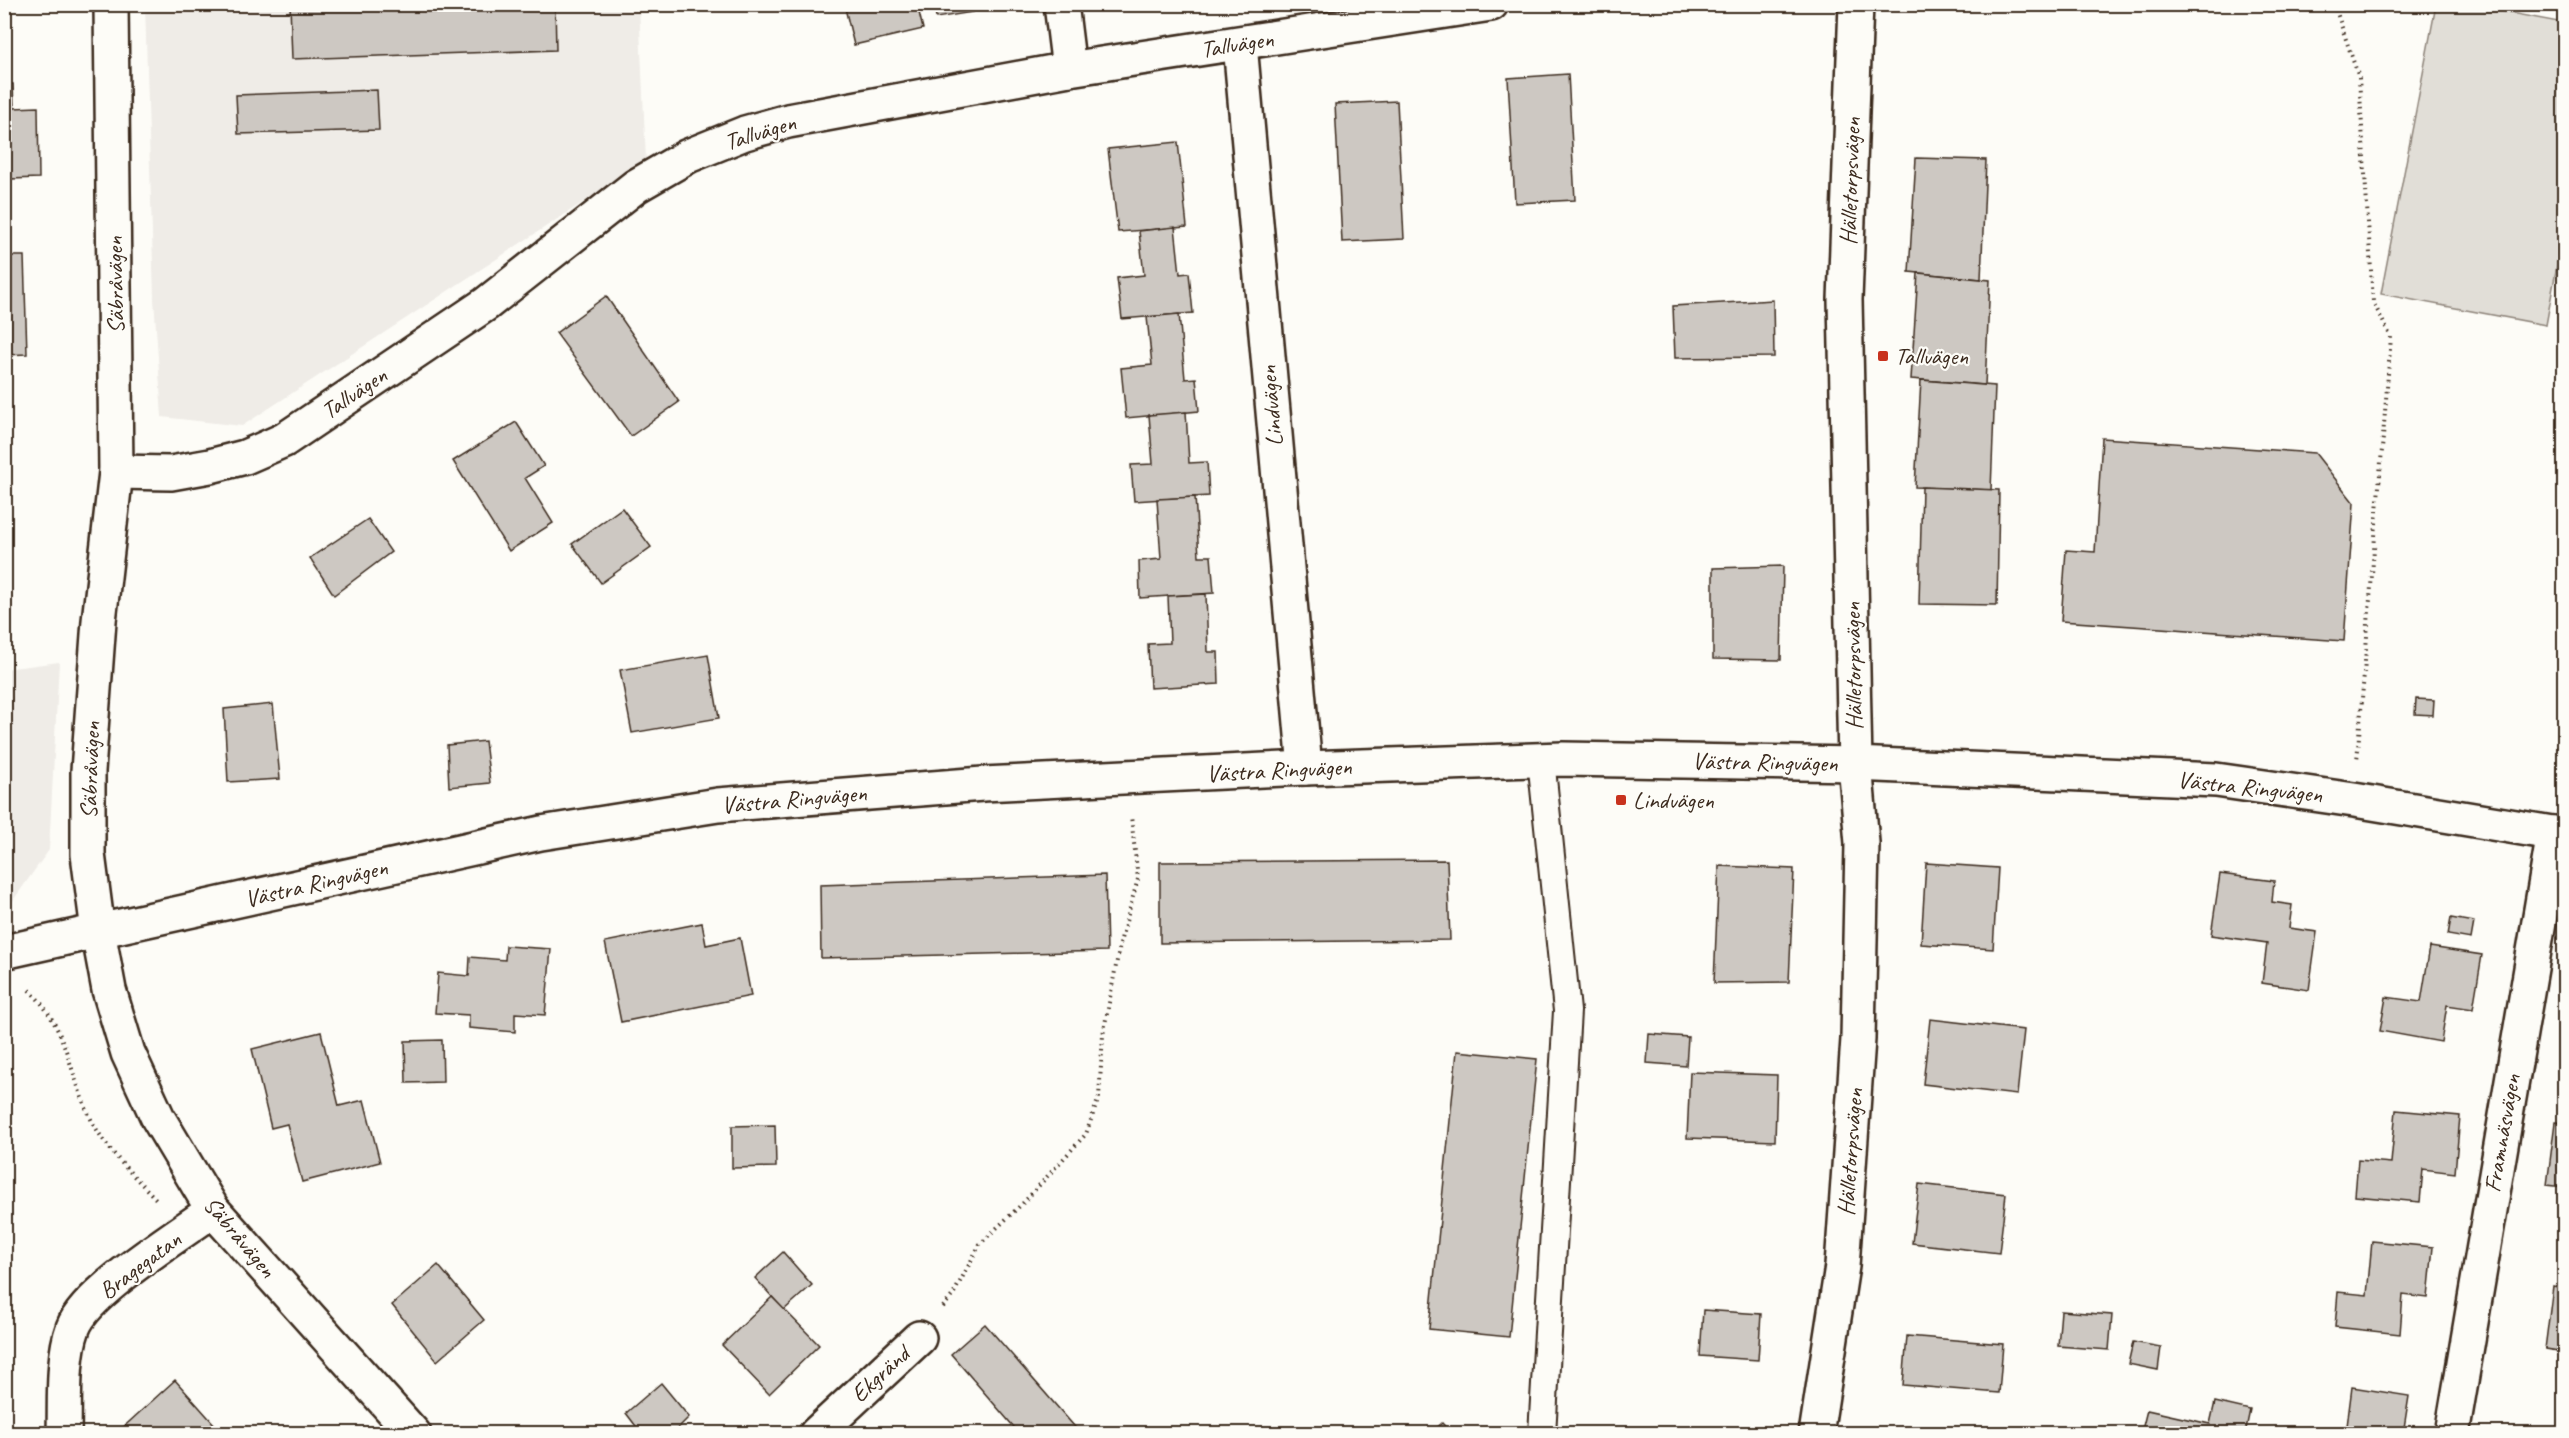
<svg xmlns="http://www.w3.org/2000/svg" width="2569" height="1438" font-family="Caveat,sans-serif">
  <rect width="100%" height="100%" fill="#fdfcf7"/>
  <filter id="ink" filterUnits="userSpaceOnUse"><feTurbulence type="fractalNoise" baseFrequency=".0167" numOctaves="2"/><feDisplacementMap in="SourceGraphic" scale="12" xChannelSelector="R" yChannelSelector="G"/><feConvolveMatrix kernelMatrix="1 2 1 2 8 2 1 2 1" color-interpolation-filters="sRGB"/></filter>
  <g filter="url(#ink)">
    <!-- built -->
    <g fill="#efece7">
      <path d="M145,5H639L646,161L242,426L162,417L154,299Z"/>
      <path d="M59,662L49,850L9,906L5,907V669Z"/>
    </g>
    <!-- green -->
    <path fill="#e1ded7" stroke="#8e847a" stroke-width="1.5" d="M2436,5H2468L2564,23V227L2546,325L2381,294Z"/>
    <!-- building -->
    <g fill="#cdc8c2" stroke="#3b2a1e" stroke-width="1.5">
      <path d="M290,4H555L556,50L292,59Z"/>
      <path d="M844,4H917L923,29L854,45Z"/>
      <path d="M934,4H971L973,12L936,18Z"/>
      <path d="M1568,74L1575,200L1515,203L1508,78Z"/>
      <path d="M4,84H13L14,108L38,107L39,178L10,179V196H4Z"/>
      <path d="M377,90L379,130L238,134L236,95Z"/>
      <path d="M1397,101L1404,239L1342,242L1335,104Z"/>
      <path d="M1178,142L1187,227L1118,232L1108,149Z"/>
      <path d="M1916,158L1986,160L1981,279L1909,272Z"/>
      <path d="M1175,227L1180,274L1189,273L1193,313L1122,319L1117,278L1144,275L1139,231Z"/>
      <path d="M4,256H24L27,354L4,355Z"/>
      <path d="M1918,273L1990,280L1985,385L1911,379Z"/>
      <path d="M606,296L679,402L631,436L556,333Z"/>
      <path d="M1773,300L1774,357L1675,358L1673,306Z"/>
      <path d="M1179,314L1185,379L1196,378L1199,411L1126,418L1121,368L1152,365L1147,317Z"/>
      <path d="M1921,380L1995,386L1991,490L1915,487Z"/>
      <path d="M1186,412L1189,463L1207,462L1209,496L1134,501L1131,465L1153,464L1149,415Z"/>
      <path d="M516,422L544,466L525,478L553,523L509,551L453,461Z"/>
      <path d="M2102,438L2315,453L2354,503L2344,641L2061,621L2066,550L2095,552Z"/>
      <path d="M1922,487L1999,490L1997,605L1919,604Z"/>
      <path d="M1195,497L1199,556H1211L1214,593L1140,598L1139,561L1161,559L1157,499Z"/>
      <path d="M622,508L651,547L601,583L572,544Z"/>
      <path d="M368,519L391,552L334,595L310,558Z"/>
      <path d="M1783,566L1781,660L1713,659V568Z"/>
      <path d="M1206,594L1208,652H1218L1219,684L1150,688L1148,644L1170,643L1168,596Z"/>
      <path d="M708,655L719,718L632,733L620,670Z"/>
      <path d="M2416,699L2434,700L2433,715L2415,714Z"/>
      <path d="M273,704L280,779L228,782L224,709Z"/>
      <path d="M485,741L490,783L449,787L447,745Z"/>
      <path d="M1447,860L1450,940L1160,943V862Z"/>
      <path d="M1926,863L1998,868L1993,949L1921,944Z"/>
      <path d="M1719,866L1794,869L1789,982L1714,983Z"/>
      <path d="M2220,874L2274,881L2272,902L2292,905L2289,928L2317,932L2309,990L2262,983L2267,943L2211,935Z"/>
      <path d="M1105,875L1107,951L821,958L820,885Z"/>
      <path d="M2451,918L2474,922L2471,939L2448,935Z"/>
      <path d="M702,923L706,945L740,938L751,996L621,1022L605,942Z"/>
      <path d="M506,946L551,949L545,1015L515,1013V1032L469,1028V1015L435,1013L438,973L469,976L470,957L505,960Z"/>
      <path d="M2430,947L2482,955L2473,1009L2447,1005L2441,1042L2380,1031L2386,997L2421,1002Z"/>
      <path d="M1930,1019L2024,1030L2017,1095L1923,1084Z"/>
      <path d="M321,1032L339,1106L364,1100L380,1162L302,1182L287,1124L271,1128L252,1049Z"/>
      <path d="M1649,1034L1688,1037L1686,1066L1647,1063Z"/>
      <path d="M442,1040L443,1082L406,1083L405,1041Z"/>
      <path d="M1457,1051L1537,1059L1509,1337L1429,1329Z"/>
      <path d="M1690,1072L1777,1075L1775,1141L1687,1138Z"/>
      <path d="M2396,1110L2460,1116L2455,1173L2423,1169L2420,1202L2355,1196L2358,1160L2391,1163Z"/>
      <path d="M2555,1122L2564,1123V1187L2547,1185Z"/>
      <path d="M775,1125L776,1167L732,1168V1126Z"/>
      <path d="M1919,1184L2006,1194L1999,1253L1912,1243Z"/>
      <path d="M2372,1241L2433,1247L2428,1298L2403,1295L2400,1334L2335,1327L2338,1292L2367,1295Z"/>
      <path d="M783,1252L812,1285L784,1310L755,1278Z"/>
      <path d="M438,1265L484,1320L437,1361L392,1305Z"/>
      <path d="M2553,1286L2564,1288V1352L2545,1349Z"/>
      <path d="M772,1297L819,1345L769,1394L722,1345Z"/>
      <path d="M1703,1310L1761,1314L1758,1360L1700,1356Z"/>
      <path d="M2061,1311L2112,1315L2109,1350L2058,1346Z"/>
      <path d="M985,1324L1081,1434H1020L951,1354Z"/>
      <path d="M1907,1336L2003,1344L1999,1393L1903,1385Z"/>
      <path d="M2133,1342L2161,1347L2158,1370L2128,1364Z"/>
      <path d="M175,1380L223,1434H120L118,1432Z"/>
      <path d="M661,1383L689,1417L672,1434H642L626,1413Z"/>
      <path d="M2352,1387L2409,1396L2403,1434H2346Z"/>
      <path d="M2215,1402L2250,1410L2245,1434H2141L2147,1410L2210,1424Z"/>
      <path d="M1442,1423L1452,1434H1430Z"/>
    </g>
    <g fill="none" stroke-linecap="round" stroke-linejoin="round">
      <!-- service casing -->
      <g stroke="#3b2a1e" stroke-width="30">
        <path id="service" d="M1541,759L1567,1011L1542,1434"/>
      </g>
      <!-- minor casing -->
      <g stroke="#3b2a1e" stroke-width="38">
        <g id="minor">
          <path d="M1061,4L1069,69"/>
          <path d="M1240,44L1305,768"/>
          <path d="M116,472L171,473L210,466L245,457L284,440L486,304L636,186L688,156L745,133L788,121L1069,69L1491,4"/>
          <path d="M98,931L541,833L718,805L983,784L1305,768L1563,759L1855,764L2216,780L2354,800L2564,835"/>
          <path d="M64,1434C65,1402 62,1358 73,1328C86,1292 179,1235 213,1210"/>
          <path d="M816,1434L919,1338"/>
          <path d="M1816,1434L1842,1266L1858,1039L1862,843L1855,764L1845,300L1856,4"/>
          <path d="M2452,1434L2554,833"/>
        </g>
      </g>
      <!-- secondary casing -->
      <g stroke="#3b2a1e" stroke-width="38">
        <g id="secondary">
          <path d="M111,4L116,472L99,621L88,771V854L98,931L109,990L128,1053L158,1118L213,1210L414,1434"/>
          <path d="M4,952L98,931"/>
        </g>
      </g>
      <!-- path -->
      <g stroke="#3b2a1e" stroke-width="4" stroke-dasharray="1.5 4.5" stroke-linecap="butt">
        <path d="M2334,4L2359,78L2373,302L2391,337L2357,761"/>
        <path d="M29,990C68,1026 69,1076 92,1121C108,1152 133,1175 156,1199"/>
        <path d="M943,1307L953,1295L980,1244L1023,1203L1086,1134L1099,1097L1103,1035L1121,939L1138,879L1131,816"/>
      </g>
      <!-- service -->
      <use href="#service" stroke="#fdfcf7" stroke-width="26"/>
      <!-- minor -->
      <use href="#minor" stroke="#fdfcf7" stroke-width="33"/>
      <!-- secondary -->
      <use href="#secondary" stroke="#fdfcf7" stroke-width="33"/>
    </g>
  </g>
  <!-- markers -->
  <g fill="#c8321e" stroke="#fdfcf7" stroke-width="2">
    <rect x="1877" y="350" width="12" height="12" rx="3"/>
    <rect x="1615" y="794" width="12" height="12" rx="3"/>
  </g>
  <g text-anchor="middle" stroke-width="4.5" stroke-linejoin="round" paint-order="stroke">
    <!-- street labels -->
    <g font-size="24" fill="#3b2a1e" stroke="#fdfcf7">
      <text transform="translate(1237 44) rotate(-9)" y="8">Tallvägen</text>
      <text transform="translate(760 132) rotate(-17)" y="8">Tallvägen</text>
      <text transform="translate(1850 181) rotate(-88)" y="8">Hälletorpsvägen</text>
      <text transform="translate(115 285) rotate(-91)" y="8">Säbråvägen</text>
      <text transform="translate(354 393) rotate(-34)" y="8">Tallvägen</text>
      <text transform="translate(1271 406) rotate(-95)" y="8">Lindvägen</text>
      <text transform="translate(1853 666) rotate(-91)" y="8">Hälletorpsvägen</text>
      <text transform="translate(1765 762) rotate(1)" y="8">Västra Ringvägen</text>
      <text transform="translate(90 770) rotate(-88)" y="8">Säbråvägen</text>
      <text transform="translate(1279 770) rotate(-3)" y="8">Västra Ringvägen</text>
      <text transform="translate(2250 787) rotate(6)" y="8">Västra Ringvägen</text>
      <text transform="translate(794 799) rotate(-5)" y="8">Västra Ringvägen</text>
      <text transform="translate(316 883) rotate(-13)" y="8">Västra Ringvägen</text>
      <text transform="translate(2502 1133) rotate(-80)" y="8">Framnäsvägen</text>
      <text transform="translate(1850 1152) rotate(-86)" y="8">Hälletorpsvägen</text>
      <text transform="translate(240 1237) rotate(50)" y="8">Säbråvägen</text>
      <text transform="translate(140 1265) rotate(-37)" y="8">Bragegatan</text>
      <text transform="translate(880 1374) rotate(-43)" y="8">Ekgränd</text>
    </g>
    <!-- poi labels -->
    <g font-size="24" fill="#3b2a1e" stroke="#fdfcf7" text-anchor="start">
      <text x="1895" y="364">Tallvägen</text>
      <text x="1633" y="808">Lindvägen</text>
    </g>
  </g>
  <!-- margin -->
  <rect width="2569" height="1438" fill="none" stroke="#fdfcf7" stroke-width="24"/>
  <rect x="12" y="12" width="2545" height="1414" fill="none" stroke="#3b2a1e" stroke-width="2" filter="url(#ink)"/>
</svg>
